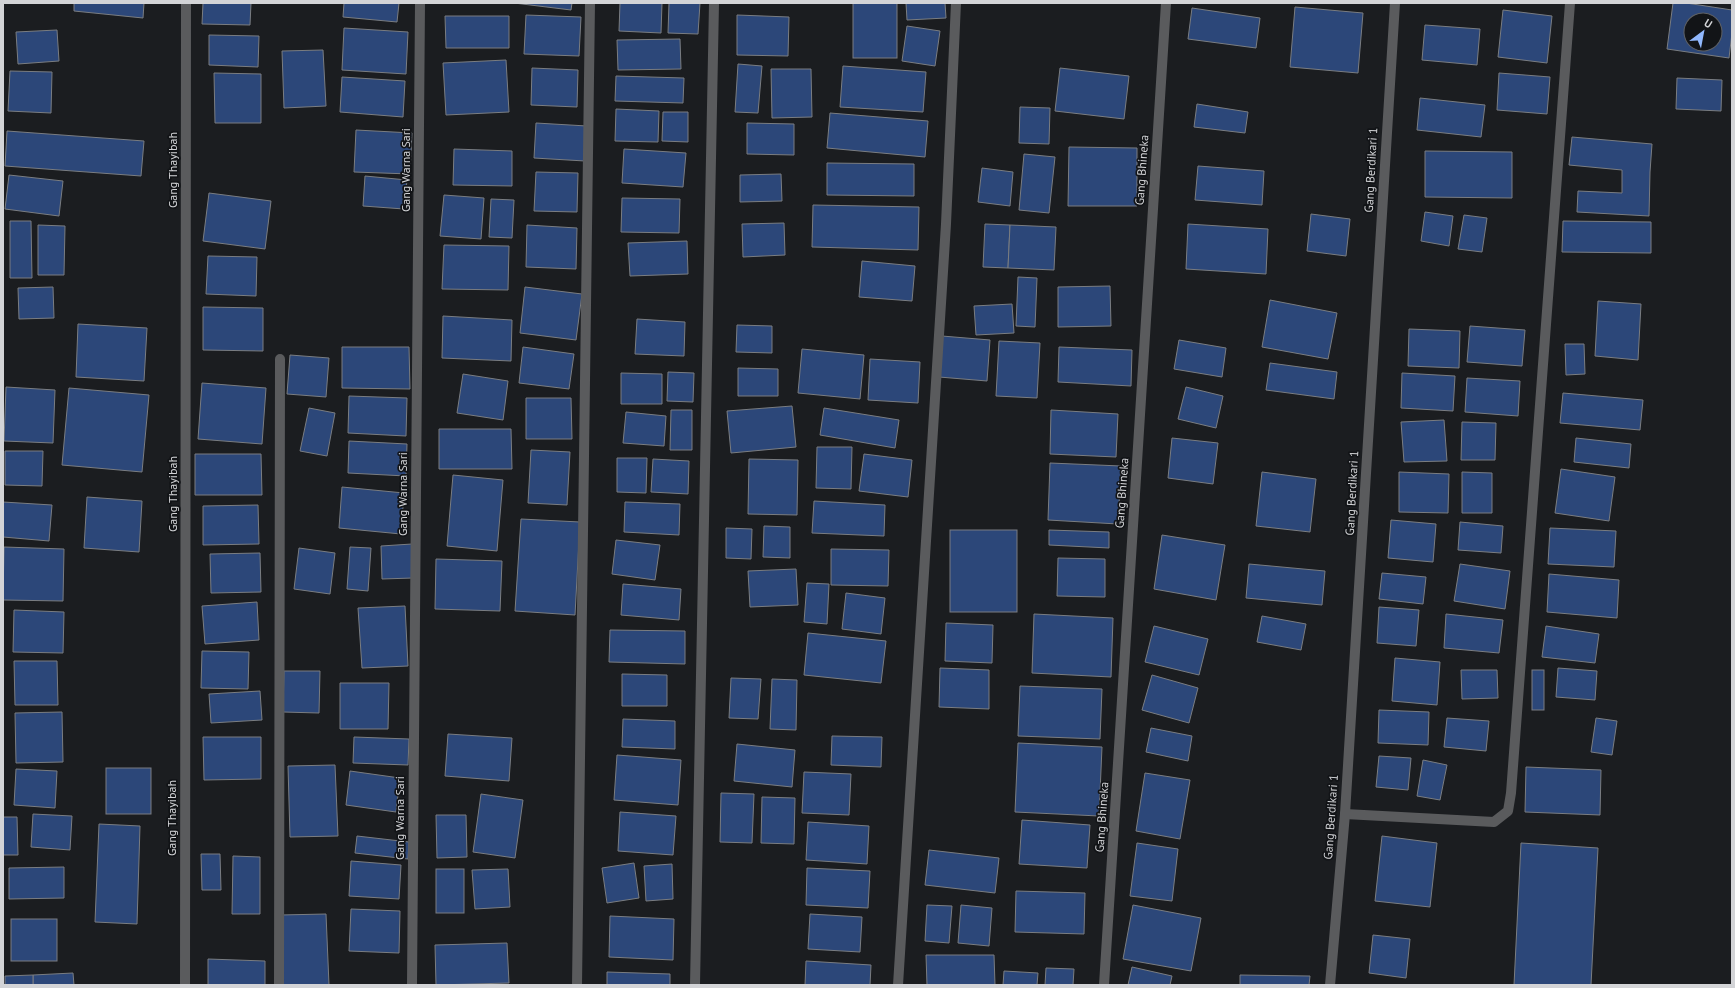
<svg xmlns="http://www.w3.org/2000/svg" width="1735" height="988" font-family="'PT Sans',sans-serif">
  <rect width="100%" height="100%" fill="#1b1d20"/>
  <!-- building -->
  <g fill="#2c4779" stroke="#7a7d81" fill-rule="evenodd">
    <path d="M74,3H144L143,18L74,11Z"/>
    <path d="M203,3H251L250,25L202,24Z"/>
    <path d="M344,3H399L397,22L343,17Z"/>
    <path d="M514,3H572L571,10Z"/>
    <path d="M620,3H662L661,33L619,31Z"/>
    <path d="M669,3H700L698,34L668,33Z"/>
    <rect x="853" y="3" width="44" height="55"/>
    <path d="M906,3H945L946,18L907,20Z"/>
    <path d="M1673,3H1686L1732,10V33L1729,58L1667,49ZM1691,20H1715V44H1691Z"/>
    <path d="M1295,7L1363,13L1358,73L1290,67Z"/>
    <path d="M1192,8L1260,18L1256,48L1188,39Z"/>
    <path d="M1503,10L1552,16L1547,63L1498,57Z"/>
    <path d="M526,15L581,17L579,56L524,54Z"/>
    <path d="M737,15L789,17L788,56L737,55Z"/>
    <path d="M445,16H509V48H446Z"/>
    <path d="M1425,25L1480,29L1477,65L1422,60Z"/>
    <path d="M907,26L940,31L935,66L902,61Z"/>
    <path d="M344,28L408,32L406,74L342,70Z"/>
    <path d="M57,30L59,61L18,64L16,32Z"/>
    <path d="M209,35L259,36L258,67L209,65Z"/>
    <path d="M680,39L681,69L618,70L617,40Z"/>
    <path d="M323,50L326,106L284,108L282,51Z"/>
    <path d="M506,60L509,112L446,115L443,63Z"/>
    <path d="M738,64L762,66L758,113L735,112Z"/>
    <path d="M843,66L926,72L923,112L840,107Z"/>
    <path d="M532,68L578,70L577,107L531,105Z"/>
    <path d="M1060,68L1129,76L1124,119L1055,111Z"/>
    <path d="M771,69H811L812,117L772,118Z"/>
    <path d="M10,71L52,72L51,113L8,111Z"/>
    <path d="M214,73L261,74V123H215Z"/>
    <path d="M1499,73L1550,77L1547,114L1497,110Z"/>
    <path d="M616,76L684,78L683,103L615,101Z"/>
    <path d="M342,77L405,81L403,117L340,112Z"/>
    <path d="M1677,78L1722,80L1721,111L1676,109Z"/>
    <path d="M1420,98L1485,105L1481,137L1417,130Z"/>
    <path d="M1197,104L1248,112L1245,133L1194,127Z"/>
    <path d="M1020,107L1050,108L1049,144L1019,143Z"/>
    <path d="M616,109L659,111L658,142L615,141Z"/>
    <path d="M663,112H688V142L662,141Z"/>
    <path d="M830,113L928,121L925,157L827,148Z"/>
    <path d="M536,123L587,126L585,161L534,158Z"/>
    <path d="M747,123L794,124V155L747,154Z"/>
    <path d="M356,130L412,133L410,174L354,172Z"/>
    <path d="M7,131L144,141L141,176L5,166Z"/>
    <path d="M1572,137L1652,144L1650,172L1649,216L1577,212L1578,191L1622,193V170L1569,165Z"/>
    <path d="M1069,147L1137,148V206H1068Z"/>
    <path d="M454,149L512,151V186L453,185Z"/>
    <path d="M624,149L686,153L683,187L622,183Z"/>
    <path d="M1425,151L1512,152V198L1425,197Z"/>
    <path d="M1024,154L1055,157L1049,213L1019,210Z"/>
    <path d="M827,163L914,164V196L827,195Z"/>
    <path d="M1198,166L1264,171L1262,205L1195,200Z"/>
    <path d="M982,168L1013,172L1010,206L978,202Z"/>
    <path d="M536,172L578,173L577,212L534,211Z"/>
    <path d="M781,174L782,201L740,202V175Z"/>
    <path d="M9,175L63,181L59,216L5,209Z"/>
    <path d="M365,176L407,180L404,209L363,206Z"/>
    <path d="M209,193L271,201L265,249L203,241Z"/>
    <path d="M444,195L484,198L481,239L440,236Z"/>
    <path d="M622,198L680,199L679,233L621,232Z"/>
    <path d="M491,199L514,200L512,238L489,237Z"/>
    <path d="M813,205L919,207L918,250L812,247Z"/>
    <path d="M1425,212L1453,216L1449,246L1421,241Z"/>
    <path d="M1311,214L1350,219L1346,256L1307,251Z"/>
    <path d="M1464,215L1487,218L1482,252L1458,249Z"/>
    <path d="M10,221H31L32,278H10Z"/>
    <path d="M1563,221L1651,222V253L1562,252Z"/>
    <path d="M784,223L785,255L743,257L742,224Z"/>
    <path d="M985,224L1010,225L1008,268L983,267Z"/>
    <path d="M1188,224L1268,229L1266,274L1186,269Z"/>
    <path d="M38,225L65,226L64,275H38Z"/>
    <path d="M527,225L577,228L576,269L526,267Z"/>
    <path d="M1010,225L1056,227L1054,270L1008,268Z"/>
    <path d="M687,241L688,274L630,276L628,243Z"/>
    <path d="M444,245L509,246L508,290L442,289Z"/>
    <path d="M208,256L257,257L256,296L206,294Z"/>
    <path d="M862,261L915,266L912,301L859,297Z"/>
    <path d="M1018,277L1037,278L1035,327L1016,326Z"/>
    <path d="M1110,286L1111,326L1058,327V287Z"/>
    <path d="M53,287L54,318L19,319L18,288Z"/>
    <path d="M525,287L582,294L576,340L520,333Z"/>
    <path d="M1270,300L1337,313L1328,359L1262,347Z"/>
    <path d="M1598,301L1641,304L1638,360L1595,356Z"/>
    <path d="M1012,304L1014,333L976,335L974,306Z"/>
    <path d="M203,307L263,308V351L203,350Z"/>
    <path d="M443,316L512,320L511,361L442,358Z"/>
    <path d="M637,319L685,322L684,356L635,354Z"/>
    <path d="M78,324L147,328L144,381L76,377Z"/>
    <path d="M737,325L772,326V353L736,352Z"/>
    <path d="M1470,326L1525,330L1522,366L1467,362Z"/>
    <path d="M1409,329L1460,331L1459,368L1408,366Z"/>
    <path d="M942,336L990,340L987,381L939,377Z"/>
    <path d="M1179,340L1226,348L1222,377L1174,369Z"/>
    <path d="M999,341L1040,343L1037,398L996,396Z"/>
    <path d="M1565,344H1584L1585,374L1566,375Z"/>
    <path d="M342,347H409L410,389L342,388Z"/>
    <path d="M523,347L574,354L569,389L519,383Z"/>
    <path d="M1059,347L1132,350L1131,386L1058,382Z"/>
    <path d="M802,349L864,355L860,399L798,393Z"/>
    <path d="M290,355L329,358L326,397L287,394Z"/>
    <path d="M870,359L920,362L918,403L868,400Z"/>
    <path d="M1270,363L1337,372L1334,399L1266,390Z"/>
    <path d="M738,368L778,369V396H738Z"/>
    <path d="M668,372L694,373L693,402L667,401Z"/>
    <path d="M621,373L662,374V404H621Z"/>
    <path d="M1402,373L1455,376L1453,411L1401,408Z"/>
    <path d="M463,374L508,381L503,420L457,413Z"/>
    <path d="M1467,378L1520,381L1518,416L1465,412Z"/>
    <path d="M202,383L266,388L262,444L198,439Z"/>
    <path d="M6,387L55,390L53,443L4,441Z"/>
    <path d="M1186,387L1223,396L1216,428L1178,419Z"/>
    <path d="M69,388L149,395L142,472L62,465Z"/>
    <path d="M1563,393L1643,400L1640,430L1560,423Z"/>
    <path d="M349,396L407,398L406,436L348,433Z"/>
    <path d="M526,398H571L572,439H526Z"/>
    <path d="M792,406L796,447L731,453L727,411Z"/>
    <path d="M309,408L335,413L327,456L300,451Z"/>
    <path d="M824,408L899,420L895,448L820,435Z"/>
    <path d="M671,410H692V450H670Z"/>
    <path d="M1051,410L1118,414L1116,457L1050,454Z"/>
    <path d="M626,412L666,416L664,446L623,443Z"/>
    <path d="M1444,420L1447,461L1404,462L1401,422Z"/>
    <path d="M1462,422L1496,423L1495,460H1461Z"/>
    <path d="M439,429H511L512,469H439Z"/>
    <path d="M1172,438L1218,443L1213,484L1168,478Z"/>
    <path d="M1576,438L1631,444L1629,468L1574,462Z"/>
    <path d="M349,441L407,444L406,476L348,473Z"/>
    <path d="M817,447H852L851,489L816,488Z"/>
    <path d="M531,450L570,452L567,505L528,503Z"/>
    <path d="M5,451H43L42,486L5,485Z"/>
    <path d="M195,454H261L262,495H195Z"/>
    <path d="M864,454L912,460L908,497L859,491Z"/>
    <path d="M617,458H647L646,493L617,492Z"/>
    <path d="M653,459L689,461L688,494L651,492Z"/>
    <path d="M749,459L798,460L797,515L748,514Z"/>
    <path d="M1050,463L1121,466L1118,524L1048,520Z"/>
    <path d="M1561,469L1615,477L1609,521L1555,513Z"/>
    <path d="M1262,472L1316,479L1310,532L1256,526Z"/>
    <path d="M1399,472L1449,474L1448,513L1399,512Z"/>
    <path d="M1462,472L1492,473V513H1462Z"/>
    <path d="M453,475L503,480L497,551L447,546Z"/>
    <path d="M342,487L404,493L401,534L339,528Z"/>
    <path d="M87,497L142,501L139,552L84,548Z"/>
    <path d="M814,501L885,505L884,536L812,533Z"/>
    <path d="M3,502L52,505L49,541L3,537Z"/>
    <path d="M625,502L680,504L679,535L624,532Z"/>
    <path d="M258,505L259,544L203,545V506Z"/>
    <path d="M521,519L580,522L575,615L515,611Z"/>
    <path d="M1391,520L1436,524L1433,562L1388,558Z"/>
    <path d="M1460,522L1503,526L1501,553L1458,550Z"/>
    <path d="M764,526L790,527V558L763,557Z"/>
    <path d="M726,528L752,529L751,559L726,558Z"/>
    <path d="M1550,528L1616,531L1614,567L1548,564Z"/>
    <rect x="950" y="530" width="67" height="82"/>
    <path d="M1049,530L1109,532V548L1049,545Z"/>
    <path d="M1162,535L1225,545L1216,600L1154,589Z"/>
    <path d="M616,540L660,545L655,580L612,574Z"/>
    <path d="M412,544L413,578L382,579L381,546Z"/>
    <path d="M4,547L64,549L63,601L3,600Z"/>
    <path d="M350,547L371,548L368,591L347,589Z"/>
    <path d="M299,548L335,553L330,594L294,589Z"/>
    <path d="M831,549L889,550L888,586L831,585Z"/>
    <path d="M260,553L261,592L211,593L210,554Z"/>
    <path d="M1058,558L1105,559V597L1057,596Z"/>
    <path d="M436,559L502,561L500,611L435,609Z"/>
    <path d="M1249,564L1325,571L1322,605L1246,598Z"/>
    <path d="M1460,564L1510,571L1505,609L1454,601Z"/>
    <path d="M796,569L798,605L750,607L748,571Z"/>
    <path d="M1382,573L1426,577L1423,604L1379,599Z"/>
    <path d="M1549,574L1619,580L1617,618L1547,612Z"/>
    <path d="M807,583L829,584L827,624L804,622Z"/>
    <path d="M623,584L681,589L679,620L621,615Z"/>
    <path d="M846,593L885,598L881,634L842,629Z"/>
    <path d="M257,602L259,640L205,644L202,606Z"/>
    <path d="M405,606L408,666L362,668L358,608Z"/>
    <path d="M1379,607L1419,610L1416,646L1377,643Z"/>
    <path d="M14,610L64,612L63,653L13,652Z"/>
    <path d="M1034,614L1113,618L1111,677L1032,673Z"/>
    <path d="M1446,614L1503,620L1499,653L1444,648Z"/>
    <path d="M1262,616L1306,624L1301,650L1257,642Z"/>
    <path d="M946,623L993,625L992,663L945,661Z"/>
    <path d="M1154,626L1208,639L1199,675L1145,662Z"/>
    <path d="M1546,626L1599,634L1595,663L1542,657Z"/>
    <path d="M610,630L685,631V664L609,662Z"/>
    <path d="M808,633L886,641L881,683L804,675Z"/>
    <path d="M202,651L249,652L248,689L201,688Z"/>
    <path d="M1395,658L1440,662L1437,705L1392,701Z"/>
    <path d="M14,661H57L58,705H15Z"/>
    <path d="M940,668L989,670V709L939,707Z"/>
    <path d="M1558,668L1597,671L1595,700L1556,697Z"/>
    <path d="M1461,670H1497L1498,698L1462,699Z"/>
    <rect x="1532" y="670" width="12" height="40"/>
    <path d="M284,671H320L319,713L283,712Z"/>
    <path d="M622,674L667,675V706H622Z"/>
    <path d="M1152,675L1198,688L1189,723L1142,710Z"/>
    <path d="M731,678L761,679L758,719L729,718Z"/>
    <path d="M772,679L797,680L796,730L770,729Z"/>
    <path d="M340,683H389L388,729H340Z"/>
    <path d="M1020,686L1102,689L1100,739L1018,736Z"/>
    <path d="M260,691L262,720L211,723L209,694Z"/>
    <path d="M1379,710L1429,712L1428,745L1378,743Z"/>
    <path d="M62,712L63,762L16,763L15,713Z"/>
    <path d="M1447,718L1489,721L1486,751L1444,747Z"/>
    <path d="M1596,718L1617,721L1612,755L1591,752Z"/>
    <path d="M623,719L675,721V749L622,747Z"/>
    <path d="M1151,728L1192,736L1188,761L1146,752Z"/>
    <path d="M448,734L512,738L509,781L445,776Z"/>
    <path d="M832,736L882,737L881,767L831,765Z"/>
    <path d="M203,737H261V779L204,780Z"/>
    <path d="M354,737L409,739L408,765L353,763Z"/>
    <path d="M1018,743L1102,747L1099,816L1015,812Z"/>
    <path d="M737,744L795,750L792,787L734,781Z"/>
    <path d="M617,755L681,760L678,805L614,800Z"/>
    <path d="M1379,756L1411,758L1408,790L1376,787Z"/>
    <path d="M1423,760L1447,765L1440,800L1417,796Z"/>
    <path d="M335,765L338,836L290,837L288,766Z"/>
    <path d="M1526,767L1601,770L1600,815L1525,812Z"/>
    <rect x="106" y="768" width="45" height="46"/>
    <path d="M16,769L57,771L55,808L14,805Z"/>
    <path d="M350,771L400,778L396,812L346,805Z"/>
    <path d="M804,772L851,774L849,815L802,813Z"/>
    <path d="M1145,773L1190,780L1180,839L1136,831Z"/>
    <path d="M721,793L754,794L752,843L720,842Z"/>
    <path d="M481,794L523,800L515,858L473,852Z"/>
    <path d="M762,797L795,798L794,844L761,843Z"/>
    <path d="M620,812L676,816L673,855L618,851Z"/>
    <path d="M33,814L72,816L70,850L31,847Z"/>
    <path d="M436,815H466L467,857L437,858Z"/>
    <path d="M3,817H17L18,855H3Z"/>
    <path d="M1022,820L1090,825L1087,868L1019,864Z"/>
    <path d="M808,822L869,826L867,864L806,860Z"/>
    <path d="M99,824L140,826L137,924L95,922Z"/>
    <path d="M357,836L409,842L408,859L355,853Z"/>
    <path d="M1382,836L1437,843L1430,907L1375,901Z"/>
    <path d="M1137,843L1178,849L1172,901L1130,896Z"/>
    <path d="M1521,843L1598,848L1591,985H1514Z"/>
    <path d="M929,850L999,858L995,893L925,885Z"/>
    <path d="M201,854H220L221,890H202Z"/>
    <path d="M233,856L260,857V914H232Z"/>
    <path d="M351,861L401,865L399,899L349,896Z"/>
    <path d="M634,863L639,898L607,903L602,868Z"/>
    <path d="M672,864L673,899L646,901L644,866Z"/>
    <path d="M64,867V898L9,899V868Z"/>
    <path d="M807,868L870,871L868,908L806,905Z"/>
    <rect x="436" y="869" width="28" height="44"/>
    <path d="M508,869L510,907L475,909L472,870Z"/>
    <path d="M1016,891L1085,893L1084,934L1015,932Z"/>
    <path d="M927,905L952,906L949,943L925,941Z"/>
    <path d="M961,905L992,908L989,946L958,943Z"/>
    <path d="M1133,905L1201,918L1191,971L1123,959Z"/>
    <path d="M351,909L400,911L399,953L349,951Z"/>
    <path d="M326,914L329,985H283L280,915Z"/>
    <path d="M810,914L862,917L860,952L808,949Z"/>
    <path d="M610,916L674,919L673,960L609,957Z"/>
    <rect x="11" y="919" width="46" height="42"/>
    <path d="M1373,935L1410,939L1406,978L1369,973Z"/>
    <path d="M507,943L509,983L436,985L435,945Z"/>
    <path d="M926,955H994L995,985H927Z"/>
    <path d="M208,959L265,961V985H208Z"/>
    <path d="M806,961L871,965L870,985H805Z"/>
    <path d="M1132,967L1172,976L1170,985H1128Z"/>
    <path d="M1046,968L1074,969L1073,985H1045Z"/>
    <path d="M1004,971L1038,973L1037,985H1003Z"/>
    <path d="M607,972L670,974V985H607Z"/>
    <path d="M73,973L74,985H33V975Z"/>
    <path d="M33,975V985H5V976Z"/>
    <path d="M1240,975L1310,976L1309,985H1240Z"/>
  </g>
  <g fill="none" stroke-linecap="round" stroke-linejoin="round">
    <!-- minor -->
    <g stroke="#5a5b5d" stroke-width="10">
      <path d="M1345,814L1494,822L1508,811L1511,793L1570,3"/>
      <path d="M185,985L186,3"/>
      <path d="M279,985L280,359"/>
      <path d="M412,985L420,3"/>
      <path d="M577,985L590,3"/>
      <path d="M695,985L714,3"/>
      <path d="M898,985L946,224L956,3"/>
      <path d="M1104,985L1166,3"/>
      <path d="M1330,985L1345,814L1395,3"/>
    </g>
  </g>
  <g text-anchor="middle" stroke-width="3.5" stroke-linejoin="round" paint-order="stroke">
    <!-- street labels -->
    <g font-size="12" fill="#d3d4d7" stroke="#121417">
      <text transform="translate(173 170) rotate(-90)" y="4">Gang Thayibah</text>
      <text transform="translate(406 170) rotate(-90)" y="4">Gang Warna Sari</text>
      <text transform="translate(1142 170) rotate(-86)" y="4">Gang Bhineka</text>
      <text transform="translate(1371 170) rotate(-87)" y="4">Gang Berdikari 1</text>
      <text transform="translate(1122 493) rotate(-86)" y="4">Gang Bhineka</text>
      <text transform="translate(1352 493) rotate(-87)" y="4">Gang Berdikari 1</text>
      <text transform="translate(173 494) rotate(-90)" y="4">Gang Thayibah</text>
      <text transform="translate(403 494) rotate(-90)" y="4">Gang Warna Sari</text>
      <text transform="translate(1102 817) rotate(-86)" y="4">Gang Bhineka</text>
      <text transform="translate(1331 817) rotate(-86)" y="4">Gang Berdikari 1</text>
      <text transform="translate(172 818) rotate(-90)" y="4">Gang Thayibah</text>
      <text transform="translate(400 818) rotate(-90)" y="4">Gang Warna Sari</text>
    </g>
  </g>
  <!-- border -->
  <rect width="1735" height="988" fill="none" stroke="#d3d4d7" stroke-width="8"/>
  <!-- north arrow -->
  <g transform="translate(1703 32) rotate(32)"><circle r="19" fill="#121417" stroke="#5f6164"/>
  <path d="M0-3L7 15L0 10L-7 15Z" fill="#91b8fd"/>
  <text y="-6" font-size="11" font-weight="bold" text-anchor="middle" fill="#d3d4d7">U</text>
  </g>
</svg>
